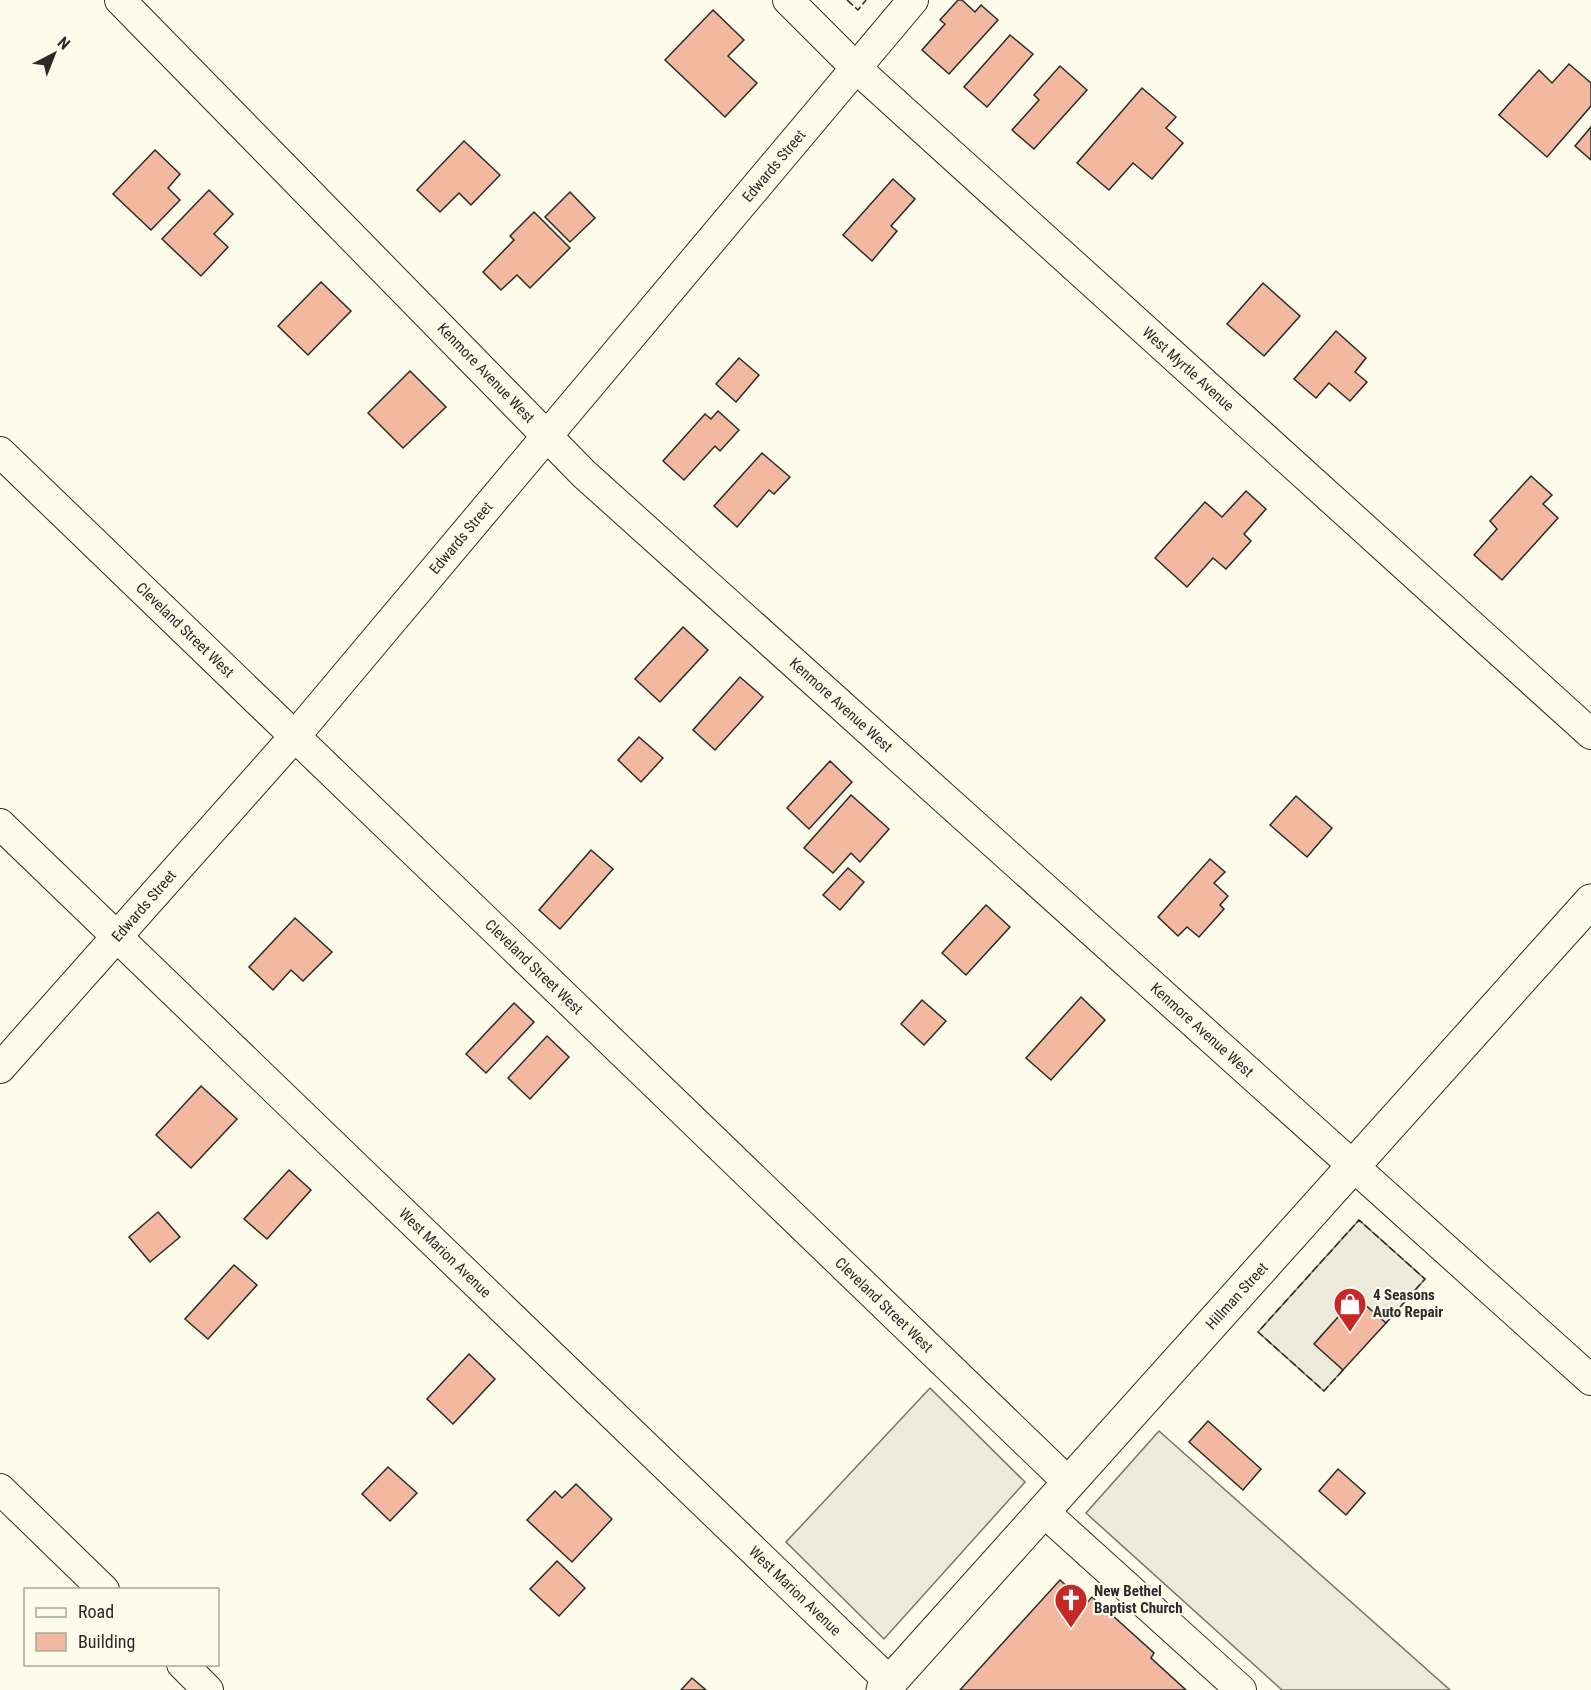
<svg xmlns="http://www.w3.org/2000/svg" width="1591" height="1690" font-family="'Roboto Condensed',sans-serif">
  <rect width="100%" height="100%" fill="#fdfbea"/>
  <!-- parking -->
  <g fill="#eceadb" stroke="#74746e" stroke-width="1.5">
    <path d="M1359,1220L1425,1279L1386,1323L1356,1297L1315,1343L1343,1370L1324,1391L1258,1332Z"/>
    <path d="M930,1388L1025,1482L884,1639L786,1542Z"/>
    <path d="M1159,1431L1450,1690H1282L1086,1513Z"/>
  </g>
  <!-- building -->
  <g fill="#f2b8a0" stroke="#2b2b2b" stroke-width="1.5">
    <path d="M958,0H962L975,12L981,5L998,20L949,74L922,50L945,24L940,20Z"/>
    <path d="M713,10L744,40L728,56L757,83L725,117L665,60Z"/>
    <path d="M1010,35L1033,54L987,107L964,87Z"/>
    <path d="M1569,64L1591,83V106L1547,157L1499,115L1539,70L1552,83Z"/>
    <path d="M1060,66L1087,90L1034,149L1012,130L1039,100L1034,95Z"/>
    <path d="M1142,88L1176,117L1166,128L1183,143L1152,179L1133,163L1109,190L1077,163Z"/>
    <path d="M1591,127V160L1575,146Z"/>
    <path d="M464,141L500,175L471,205L459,193L440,212L417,190Z"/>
    <path d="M155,150L180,174L168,188L180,200L151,230L113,194Z"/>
    <path d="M893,179L915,199L891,226L897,231L872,261L843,235Z"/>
    <path d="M209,190L233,214L214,234L228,247L201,276L162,239Z"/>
    <path d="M570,192L595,218L570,242L545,217Z"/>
    <path d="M534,212L570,248L530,288L517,275L501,290L483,272L514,240L510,236Z"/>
    <path d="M321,282L351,311L308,355L278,326Z"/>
    <path d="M1263,283L1300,316L1264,356L1227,324Z"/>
    <path d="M1336,331L1366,358L1355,372L1367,382L1350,401L1329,383L1316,398L1294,379Z"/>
    <path d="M739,358L759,375L736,402L716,384Z"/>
    <path d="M410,371L446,407L403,448L368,413Z"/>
    <path d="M718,411L739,430L720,451L715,446L684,480L663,461L705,414L711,419Z"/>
    <path d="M762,453L790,477L774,494L769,490L737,527L714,506Z"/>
    <path d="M1531,476L1552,495L1543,504L1558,518L1502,580L1474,555L1497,529L1490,521Z"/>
    <path d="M1246,491L1266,509L1244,534L1251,541L1226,569L1213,558L1187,587L1155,558L1205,502L1222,517Z"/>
    <path d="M683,627L708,650L660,702L635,679Z"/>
    <path d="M740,677L763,697L715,750L693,730Z"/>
    <path d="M639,737L663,758L641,782L618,760Z"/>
    <path d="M830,761L852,782L809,829L787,808Z"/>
    <path d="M851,795L889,829L860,862L851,853L833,873L804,848Z"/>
    <path d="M1296,796L1332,828L1307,857L1270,825Z"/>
    <path d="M591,850L613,869L560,929L539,910Z"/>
    <path d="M1210,859L1225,872L1214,883L1228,896L1220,905L1224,909L1199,937L1187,927L1178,936L1158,917Z"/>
    <path d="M848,868L864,882L840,910L823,895Z"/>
    <path d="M986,905L1010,927L966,975L942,953Z"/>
    <path d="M295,918L332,952L303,981L291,970L273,990L249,967Z"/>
    <path d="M1081,997L1105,1020L1051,1080L1026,1058Z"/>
    <path d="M922,1000L946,1021L924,1045L901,1024Z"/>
    <path d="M514,1003L534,1022L486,1073L466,1054Z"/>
    <path d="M547,1036L569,1057L530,1099L508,1078Z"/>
    <path d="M201,1086L237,1119L191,1168L156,1135Z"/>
    <path d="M289,1170L311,1190L267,1239L244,1219Z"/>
    <path d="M158,1212L180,1237L150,1262L129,1237Z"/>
    <path d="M234,1265L257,1285L208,1339L185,1319Z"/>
    <path d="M1356,1297L1386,1323L1343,1370L1314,1344Z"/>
    <path d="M469,1354L495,1379L453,1424L427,1399Z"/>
    <path d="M1208,1421L1261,1469L1243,1490L1189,1442Z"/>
    <path d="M388,1467L417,1493L390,1521L362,1494Z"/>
    <path d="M1338,1469L1365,1493L1346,1515L1319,1491Z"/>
    <path d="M576,1484L612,1519L572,1562L527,1520L555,1491L562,1498Z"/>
    <path d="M557,1561L585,1588L559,1616L530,1589Z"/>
    <path d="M1060,1580L1086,1604L1092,1597L1154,1653L1151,1658L1186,1690H960Z"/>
    <path d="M692,1678L706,1690H681Z"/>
  </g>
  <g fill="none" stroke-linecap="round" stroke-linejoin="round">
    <!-- minor casing -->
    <g stroke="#2b2b2b" stroke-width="32">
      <g id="minor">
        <path d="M120,0L584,474L1591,1380"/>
        <path d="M788,0L856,68L1591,734"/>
        <path d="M0,452L1069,1483"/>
        <path d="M0,824L890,1682"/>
        <path d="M0,1068L295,736L913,0"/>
        <path d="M0,1489L104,1590"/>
        <path d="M1043,1511L1241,1690"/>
        <path d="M182,1664L208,1690"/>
      </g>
    </g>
    <!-- tertiary casing -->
    <g stroke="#2b2b2b" stroke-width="35">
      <path id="tertiary" d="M883,1690L1591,901"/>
    </g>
    <!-- minor -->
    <use href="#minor" stroke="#fdfbea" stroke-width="30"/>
    <!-- tertiary -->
    <use href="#tertiary" stroke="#fdfbea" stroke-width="33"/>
    <!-- fence -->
    <g stroke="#2b2b2b" stroke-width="1.5" stroke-dasharray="8 3" stroke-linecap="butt">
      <path d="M847,0L858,10L866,0"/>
      <path d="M1343,1370L1324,1391L1258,1332L1359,1220L1425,1279L1386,1323"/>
    </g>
  </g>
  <!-- icons -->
  <defs>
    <g id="shop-pin" transform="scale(1.725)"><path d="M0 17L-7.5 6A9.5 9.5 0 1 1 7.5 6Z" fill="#c62828" stroke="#fdfbea"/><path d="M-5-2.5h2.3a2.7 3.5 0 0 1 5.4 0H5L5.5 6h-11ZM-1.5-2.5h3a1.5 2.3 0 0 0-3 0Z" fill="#fff"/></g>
    <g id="church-pin" transform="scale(1.725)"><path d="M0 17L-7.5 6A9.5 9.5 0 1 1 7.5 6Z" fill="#c62828" stroke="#fdfbea"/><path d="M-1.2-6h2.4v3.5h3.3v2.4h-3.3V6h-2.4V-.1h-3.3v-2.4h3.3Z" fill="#fff"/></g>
  </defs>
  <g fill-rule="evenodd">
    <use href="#shop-pin" x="1350" y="1304"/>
    <use href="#church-pin" x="1071" y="1600"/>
  </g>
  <g text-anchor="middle" stroke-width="4.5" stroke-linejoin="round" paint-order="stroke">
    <!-- street labels -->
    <g font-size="15" fill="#2b2b2b" stroke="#fdfbea">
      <text transform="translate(774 166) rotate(-50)" y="5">Edwards Street</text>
      <text transform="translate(1188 369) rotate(42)" y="5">West Myrtle Avenue</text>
      <text transform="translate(486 373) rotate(46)" y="5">Kenmore Avenue West</text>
      <text transform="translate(461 538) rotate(-50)" y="5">Edwards Street</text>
      <text transform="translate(185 630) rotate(44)" y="5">Cleveland Street West</text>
      <text transform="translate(841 705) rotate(42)" y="5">Kenmore Avenue West</text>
      <text transform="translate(144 906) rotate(-49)" y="5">Edwards Street</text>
      <text transform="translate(534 967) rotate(44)" y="5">Cleveland Street West</text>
      <text transform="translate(1202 1030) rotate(42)" y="5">Kenmore Avenue West</text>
      <text transform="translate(445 1253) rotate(44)" y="5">West Marion Avenue</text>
      <text transform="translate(1237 1296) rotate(-48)" y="5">Hillman Street</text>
      <text transform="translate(884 1305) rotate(44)" y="5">Cleveland Street West</text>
      <text transform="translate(795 1591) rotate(44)" y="5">West Marion Avenue</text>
    </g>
    <!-- poi labels -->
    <g font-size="15" font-weight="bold" fill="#2b2b2b" stroke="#fdfbea" text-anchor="start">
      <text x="1373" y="1300">4 Seasons<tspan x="1373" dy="17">Auto Repair</tspan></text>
      <text x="1094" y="1596">New Bethel<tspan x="1094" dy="17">Baptist Church</tspan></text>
    </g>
  </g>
  <!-- legend -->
  <rect x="24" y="1588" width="195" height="78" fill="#fdfbea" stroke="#a9a89e" stroke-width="1.5"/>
  <rect x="36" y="1608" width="30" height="9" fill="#fdfbea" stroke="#a9a89e" stroke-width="1.5"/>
  <text x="78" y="1618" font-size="18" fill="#2b2b2b">Road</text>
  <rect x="36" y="1633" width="30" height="18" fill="#f2b8a0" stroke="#a9a89e" stroke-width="1.5"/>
  <text x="78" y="1648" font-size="18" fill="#2b2b2b">Building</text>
  <!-- north arrow -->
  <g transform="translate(54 54) rotate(42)" stroke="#fdfbea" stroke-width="4.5" paint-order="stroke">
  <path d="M0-4.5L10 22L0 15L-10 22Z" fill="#2b2b2b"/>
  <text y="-9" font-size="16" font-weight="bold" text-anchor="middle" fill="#2b2b2b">N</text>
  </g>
</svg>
